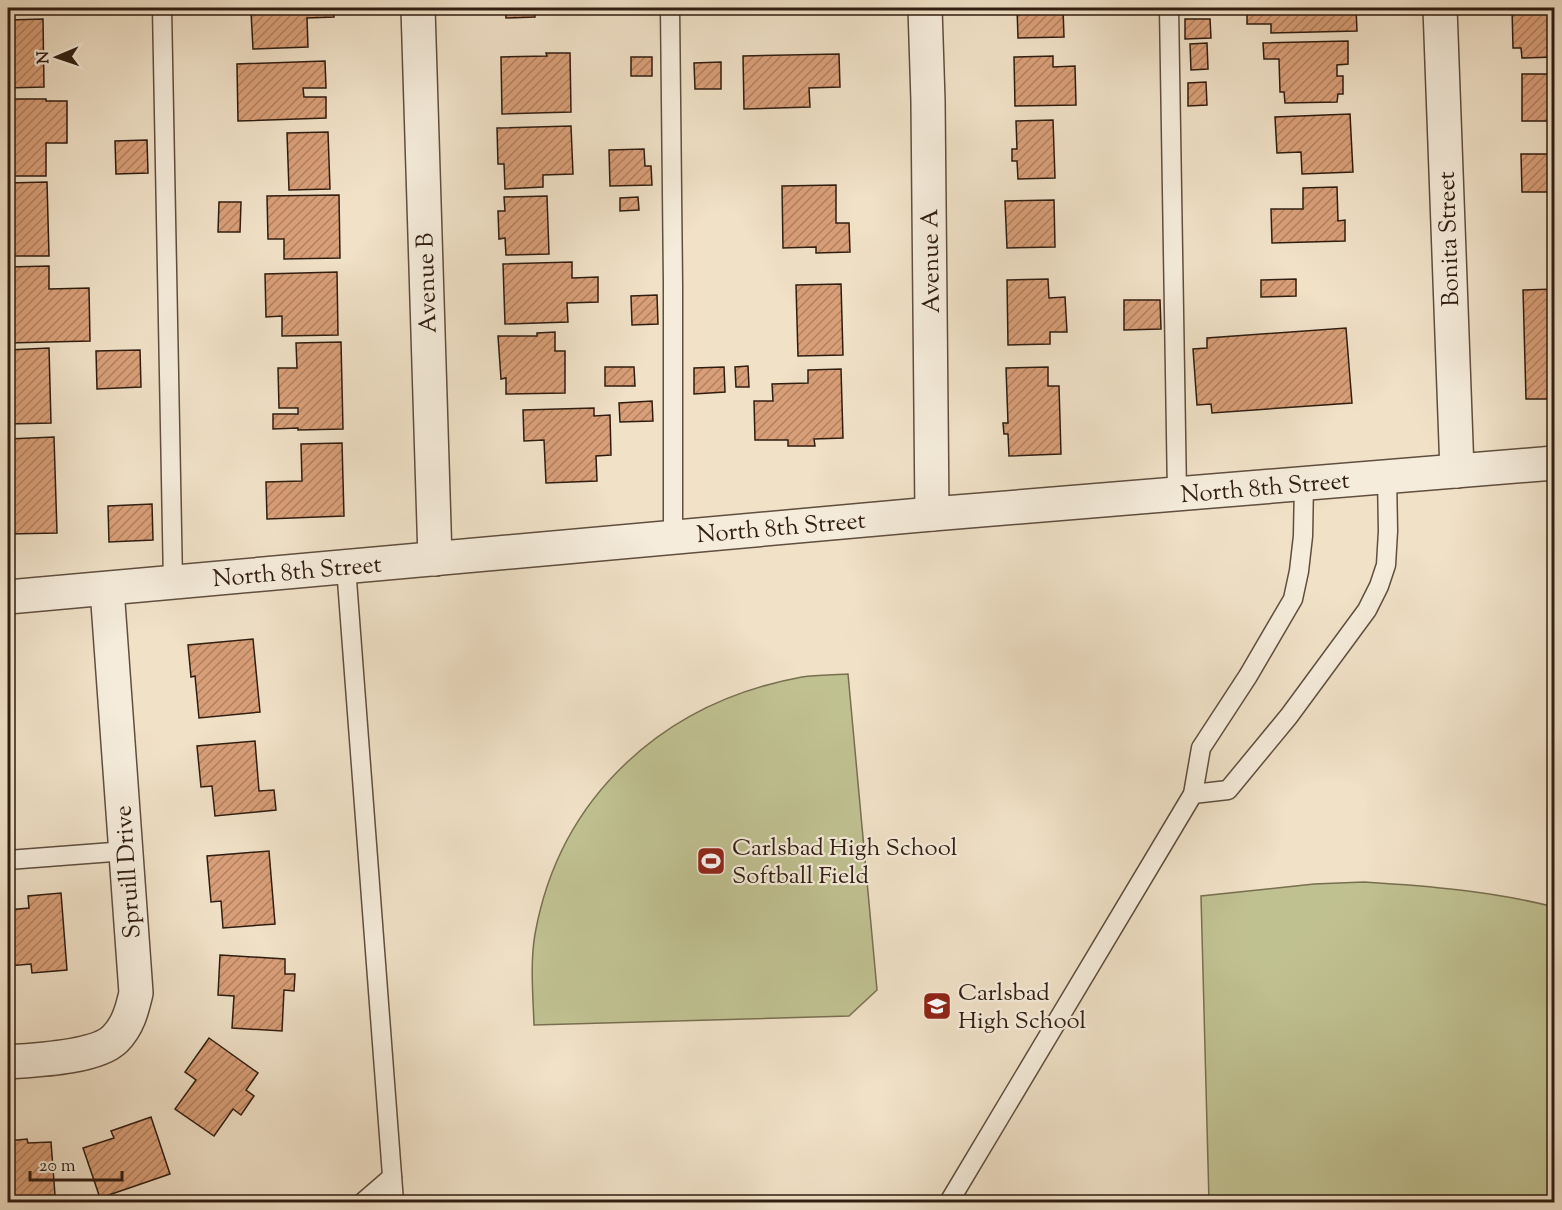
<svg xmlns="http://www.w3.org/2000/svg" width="1562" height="1210" font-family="'Sorts Mill Goudy',serif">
  <defs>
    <pattern id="building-hatch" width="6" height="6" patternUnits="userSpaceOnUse" patternTransform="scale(1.5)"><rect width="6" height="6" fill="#d99f78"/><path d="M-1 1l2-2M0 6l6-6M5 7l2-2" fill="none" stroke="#b08161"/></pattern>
  </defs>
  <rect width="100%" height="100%" fill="#f0e1c7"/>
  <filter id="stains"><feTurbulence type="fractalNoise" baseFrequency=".00333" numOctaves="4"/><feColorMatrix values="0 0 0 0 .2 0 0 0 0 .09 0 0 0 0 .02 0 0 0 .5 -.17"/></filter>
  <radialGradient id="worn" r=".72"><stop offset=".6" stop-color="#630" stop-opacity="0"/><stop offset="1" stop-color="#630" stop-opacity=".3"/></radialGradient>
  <!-- park -->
  <g fill="#c0c191" stroke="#786f51" stroke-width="1.5">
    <path d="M848,674L877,990L849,1016L534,1025C533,995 530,963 535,934C560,795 665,702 802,677C817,675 833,675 848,674Z"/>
    <path d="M1364,882C1428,886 1492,891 1554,907V1202H1209L1201,896L1314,884Z"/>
  </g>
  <!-- building -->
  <g fill="url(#building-hatch)" stroke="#301d11" stroke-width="1.5">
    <path d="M237,8H333L334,17L307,18L308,47L253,49L251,12L237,13Z"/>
    <path d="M505,8H534L535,17L506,18Z"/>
    <path d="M1017,8H1063L1064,37L1018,38Z"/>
    <path d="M1247,8H1356L1357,31L1271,33V24H1247Z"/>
    <path d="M1512,8H1553L1554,57L1522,58L1521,48H1513Z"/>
    <path d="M43,19L44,87L8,88V20Z"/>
    <path d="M1185,19H1210L1211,38L1185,39Z"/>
    <path d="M1348,41V64L1337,65V76H1343V94H1338L1337,102L1285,103L1284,92H1280L1279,59H1264L1263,43Z"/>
    <path d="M1207,43L1208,69L1191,70L1190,44Z"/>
    <path d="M546,53H570L571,112L502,114L501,57L547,56Z"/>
    <path d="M839,54L840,87L809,88L810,107L744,109L743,56Z"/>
    <path d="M1053,56V67L1075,66L1076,105L1015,106L1014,57Z"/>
    <rect x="631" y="57" width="21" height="19"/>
    <path d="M325,61L326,88H303L304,97H326V118L238,121L237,64Z"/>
    <path d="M721,62V89H695L694,63Z"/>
    <rect x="1522" y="74" width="32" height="47"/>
    <path d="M1206,82L1207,105L1188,106V83Z"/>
    <path d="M8,99H46V101H67V143H46V176H8Z"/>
    <path d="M1350,114L1353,172L1302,174L1301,152L1277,153L1275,117Z"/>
    <path d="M1053,120L1055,178L1018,179L1017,161H1012V149H1017L1016,121Z"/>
    <path d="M571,126L573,174L543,175V187L505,189L504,164H498L497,128Z"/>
    <path d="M328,132L330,189L289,190L287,133Z"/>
    <path d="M147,140L148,173L116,174L115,141Z"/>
    <path d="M644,149L645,166H651L652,185L610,186L609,150Z"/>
    <path d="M1521,154H1554V192H1522Z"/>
    <path d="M47,182L49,256H8V183Z"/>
    <path d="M836,185V223H849L850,252L816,253V247L783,248L782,186Z"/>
    <path d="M1337,187L1338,221L1345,220V241L1272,243L1271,209H1303V188Z"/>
    <path d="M339,195L340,258L284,259V239H268L267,196Z"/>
    <path d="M547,196L549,254L506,255L505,238L499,239L498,211H505L504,197Z"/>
    <path d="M638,197L639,210L620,211V198Z"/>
    <path d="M1054,200L1055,247L1007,248L1005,201Z"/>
    <path d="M219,202H241L240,232H218Z"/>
    <path d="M572,262V278L598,277V302L567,303L568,322L505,324L503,264Z"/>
    <path d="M49,266V289L89,288L90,341L8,343V267Z"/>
    <path d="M337,272L338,335L282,336V316L266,317L265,274Z"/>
    <path d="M1048,279L1049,298L1065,297L1067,332H1050V344L1008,345L1007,280Z"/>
    <path d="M1296,279V296L1261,297V280Z"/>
    <path d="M841,284L843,355L798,356L796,285Z"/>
    <path d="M1554,289V399H1526L1523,290Z"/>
    <path d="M657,295L658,324L632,325L631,296Z"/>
    <path d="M1124,300H1160L1161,329L1124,330Z"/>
    <path d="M1346,328L1352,403L1212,413L1211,404L1197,405L1193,349L1207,348V338Z"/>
    <path d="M555,332V351H565V393L506,394V378L501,379L498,336H537V333Z"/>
    <path d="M341,342L343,429L298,430V428L273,429V414H298V408H279L278,368H297L296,343Z"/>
    <path d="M49,348L51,423L8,424V350Z"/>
    <path d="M140,350L141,387L97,389L96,351Z"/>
    <path d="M748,366L749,387H736L735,367Z"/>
    <path d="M605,367H634L635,386H605Z"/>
    <path d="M724,367L725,392L694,394V368Z"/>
    <path d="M1048,367V386H1059L1061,454L1009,456L1008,434H1004L1003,423H1008L1006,368Z"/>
    <path d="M841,369L843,438L814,439L815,446H788V440H755L754,401H773L772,384L808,383V370Z"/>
    <path d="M652,401L653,421L620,422L619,403Z"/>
    <path d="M594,408V416L610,415L611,455L596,456L597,481L546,483L544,440L524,441L523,410Z"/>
    <path d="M54,437L57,533L8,534V439Z"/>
    <path d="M342,443L344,516L267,519L266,482L302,481L301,444Z"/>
    <path d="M152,504L153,540L109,542L108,506Z"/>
    <path d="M253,639L260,712L199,718L195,676L191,677L188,645Z"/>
    <path d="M8,737L13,794H8Z"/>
    <path d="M255,741L259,791L274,790L276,810L215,816L212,786L201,787L197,746Z"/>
    <path d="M269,851L275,924L223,928L221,901L211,902L207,856Z"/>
    <path d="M61,893L67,970L32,973L31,964L8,966V910L29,908L28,896Z"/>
    <path d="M220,955L285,959V974H295L294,991L284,990L282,1031L232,1028L234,996L218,995Z"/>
    <path d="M209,1038L258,1073L246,1090L254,1096L241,1115L233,1109L214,1136L175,1109L196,1080L185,1072Z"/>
    <path d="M151,1117L170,1174L100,1198L83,1148L114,1138L111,1131Z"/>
    <path d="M27,1139L28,1143L51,1142L55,1195L34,1196V1202H8V1141Z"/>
  </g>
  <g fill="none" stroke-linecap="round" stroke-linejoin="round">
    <!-- lane casing -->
    <g stroke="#604e3e" stroke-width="21">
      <g id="lane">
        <path d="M162,8L173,583"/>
        <path d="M670,8L673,284V537"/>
        <path d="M1169,8L1177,494"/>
        <path d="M346,567L394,1202"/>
        <path d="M1193,794L1228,790L1289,716L1367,610L1379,586L1386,565L1388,531L1387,476"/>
        <path d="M8,860L126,851"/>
        <path d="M363,1202L392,1177"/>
        <path d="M949,1202L1193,794L1201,748L1248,676L1293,599L1299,571L1303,536L1304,483"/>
      </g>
    </g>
    <!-- street casing -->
    <g stroke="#604e3e" stroke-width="36">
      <g id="street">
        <path d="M418,8L435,559"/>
        <path d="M925,8L928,101L932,514"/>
        <path d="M1440,8L1457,471"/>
        <path d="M8,597L932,514L1554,463"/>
        <path d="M8,1062C34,1060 96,1058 115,1039C128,1026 132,1010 136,993L107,589"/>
      </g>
    </g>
    <!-- lane -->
    <use href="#lane" stroke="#f5ecdb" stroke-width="18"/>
    <!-- street -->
    <use href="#street" stroke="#f5ecdb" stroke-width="33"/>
  </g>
  <!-- icons -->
  <defs>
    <g id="stadium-square" transform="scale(1.5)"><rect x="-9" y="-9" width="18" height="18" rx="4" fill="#8f2418" stroke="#f5ecdb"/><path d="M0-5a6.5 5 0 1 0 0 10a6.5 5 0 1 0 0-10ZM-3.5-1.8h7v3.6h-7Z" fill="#fff"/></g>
    <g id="school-square" transform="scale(1.5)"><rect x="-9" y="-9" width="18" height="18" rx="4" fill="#8f2418" stroke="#f5ecdb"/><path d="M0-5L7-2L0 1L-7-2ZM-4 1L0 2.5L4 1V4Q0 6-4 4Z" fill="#fff"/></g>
  </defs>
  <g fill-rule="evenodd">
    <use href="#stadium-square" x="711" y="861"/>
    <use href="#school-square" x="937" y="1006"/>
  </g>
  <g text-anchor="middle" stroke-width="4.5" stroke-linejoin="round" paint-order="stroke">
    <!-- street labels -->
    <g font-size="24" fill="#301d11" stroke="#f5ecdb">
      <text transform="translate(1448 239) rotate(-92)" y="8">Bonita Street</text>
      <text transform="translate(930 261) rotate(-91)" y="8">Avenue A</text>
      <text transform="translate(426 283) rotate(-92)" y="8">Avenue B</text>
      <text transform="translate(1265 487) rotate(-5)" y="8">North 8th Street</text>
      <text transform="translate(781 527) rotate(-5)" y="8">North 8th Street</text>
      <text transform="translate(297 571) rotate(-5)" y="8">North 8th Street</text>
      <text transform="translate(127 872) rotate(-94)" y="8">Spruill Drive</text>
    </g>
    <!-- poi labels -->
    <g font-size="24" fill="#301d11" stroke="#f5ecdb" text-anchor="start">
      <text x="732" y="855">Carlsbad High School<tspan x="732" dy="28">Softball Field</tspan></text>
      <text x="958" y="1000">Carlsbad<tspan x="958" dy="28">High School</tspan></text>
    </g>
  </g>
  <!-- margin -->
  <rect width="1562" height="1210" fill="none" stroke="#f0e1c7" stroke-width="30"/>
  <rect x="9" y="9" width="1544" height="1192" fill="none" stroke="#301d11" stroke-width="3"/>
  <rect x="15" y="15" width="1532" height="1180" fill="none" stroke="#301d11" stroke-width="1.5"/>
  <!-- north arrow -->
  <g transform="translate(57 57) rotate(268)" stroke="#f5ecdb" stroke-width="4.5" paint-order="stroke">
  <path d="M0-4.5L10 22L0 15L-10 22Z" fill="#301d11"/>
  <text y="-9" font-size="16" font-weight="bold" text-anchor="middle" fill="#301d11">N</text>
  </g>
  <!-- scale -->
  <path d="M30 1171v9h92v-9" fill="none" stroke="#301d11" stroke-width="3"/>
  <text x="39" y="1171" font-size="18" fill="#301d11" stroke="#f5ecdb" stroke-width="4.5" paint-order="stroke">20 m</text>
  <rect width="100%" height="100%" filter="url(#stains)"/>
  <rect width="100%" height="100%" fill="url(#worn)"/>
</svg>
